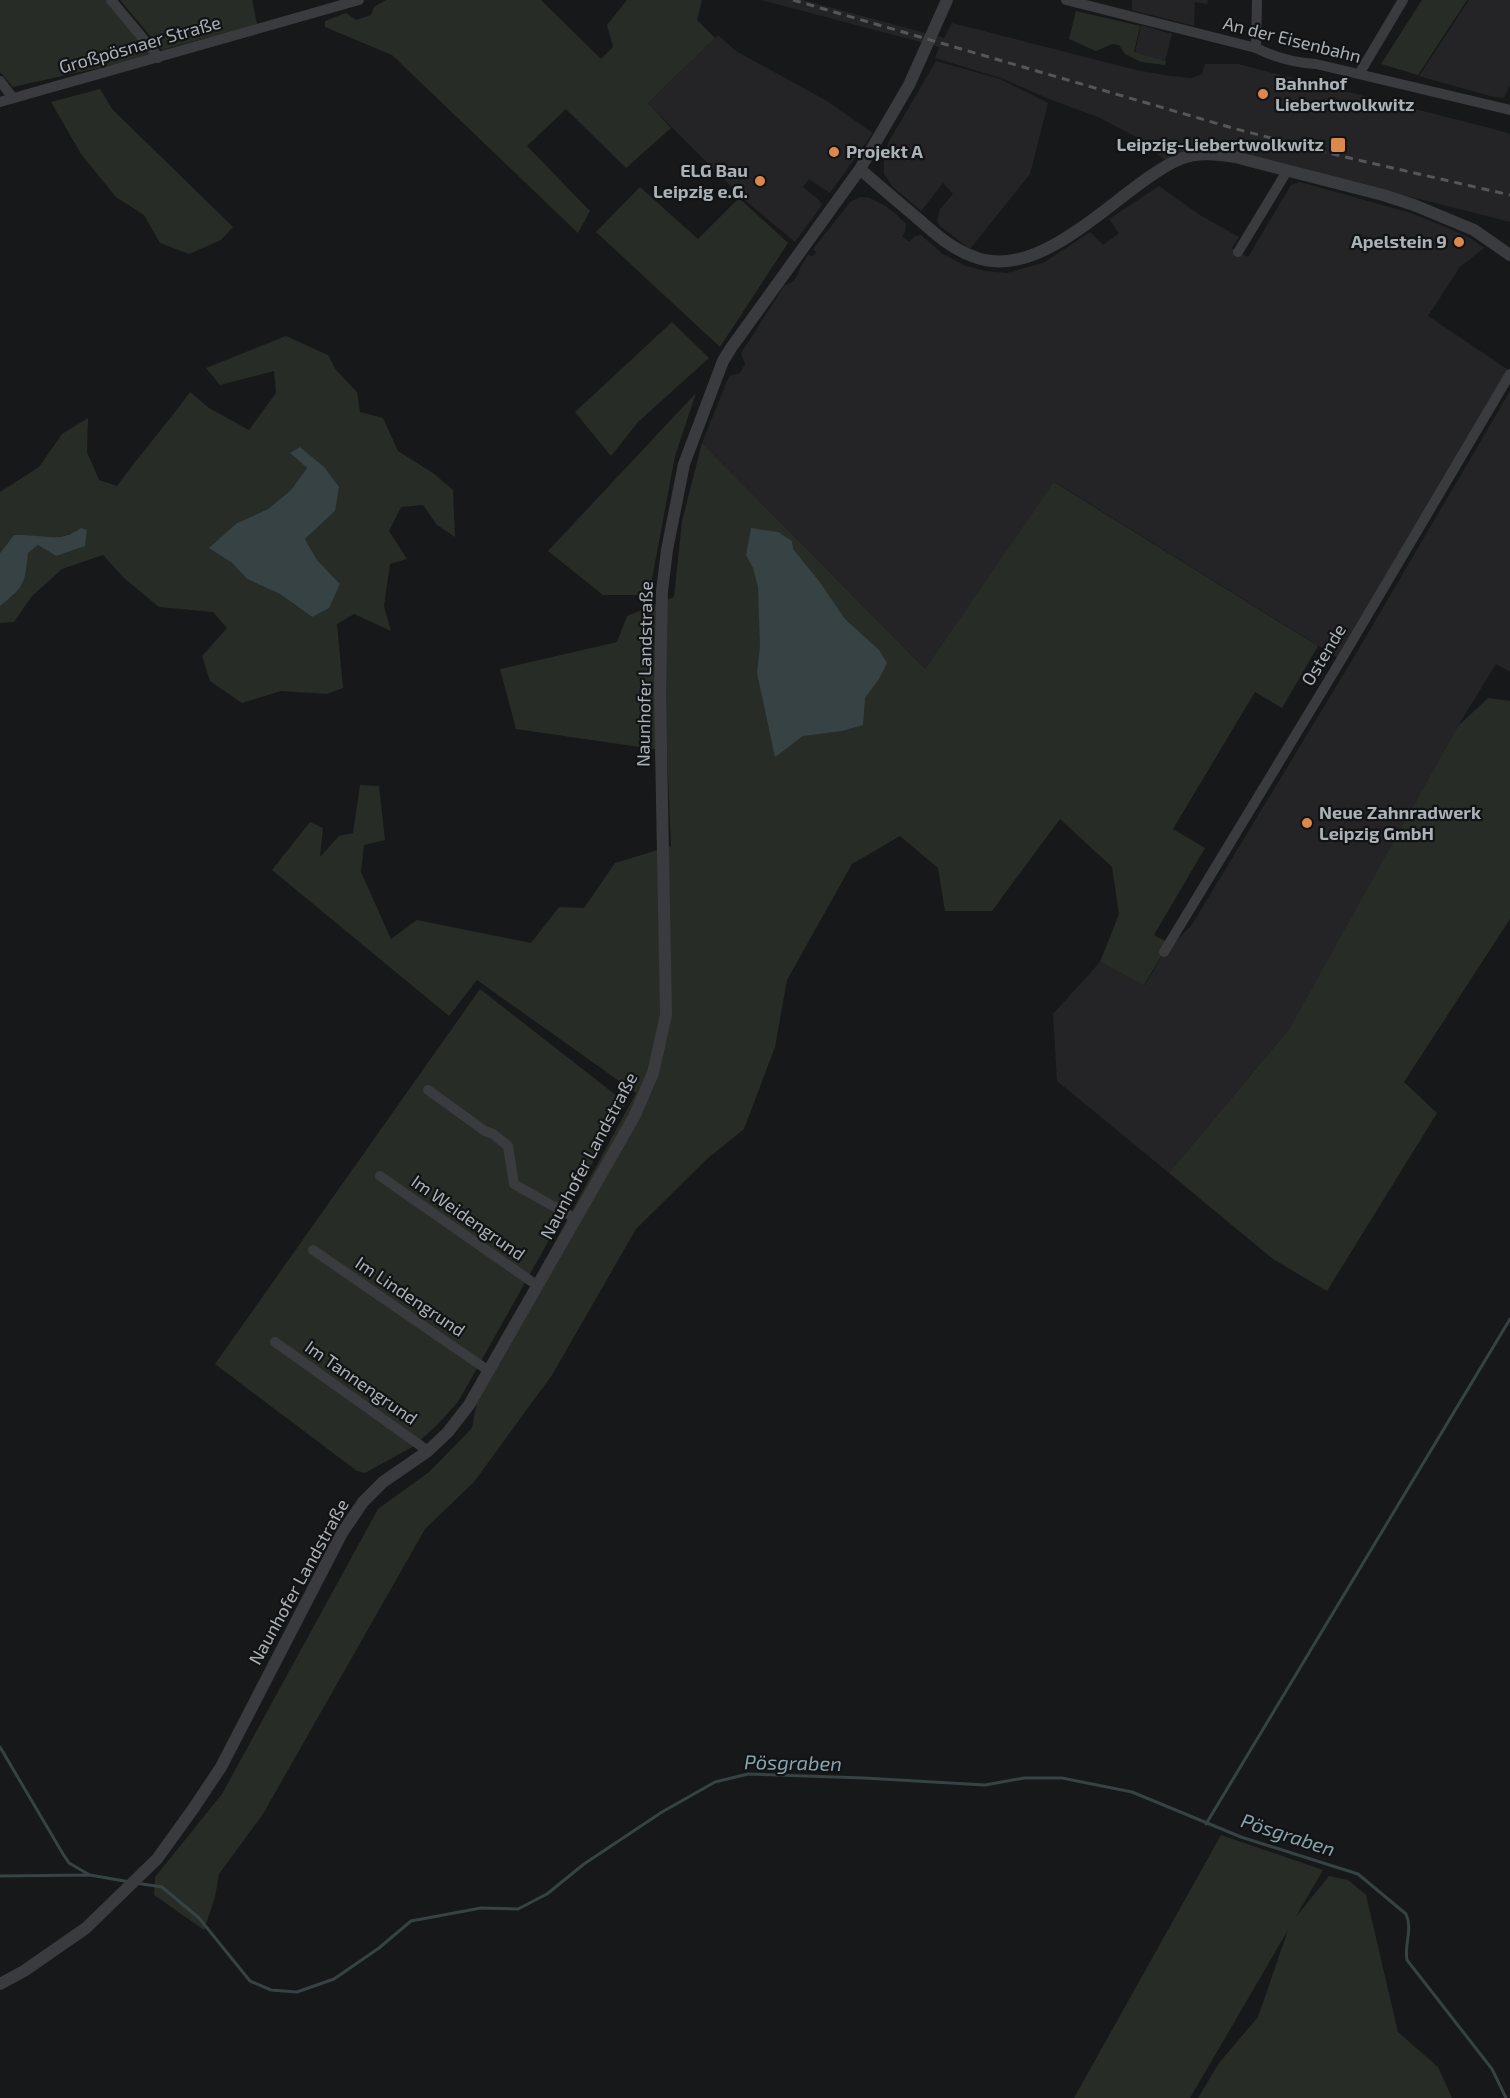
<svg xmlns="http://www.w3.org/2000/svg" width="1510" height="2098" font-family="'Exo 2',sans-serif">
  <rect width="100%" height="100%" fill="#171819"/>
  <!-- built -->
  <g fill="#242426">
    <path d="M761,0H803L944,38L952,23L1136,70L1170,76L1191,78L1202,74L1205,64H1238L1494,129L1510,134V222L1230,151L1167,162L1136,137L1098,117L1049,99L1001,78L935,58L939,47Z"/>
    <path d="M1132,0H1208L1207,4L1195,2L1194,26L1132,10Z"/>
    <path d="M1469,0H1510V85L1504,98L1490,96L1419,76Z"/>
    <path d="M1141,25L1172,34L1165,61L1135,53Z"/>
    <path d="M718,35L736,51L827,101L873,133L830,193L809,179L803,187L819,200L822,205L795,242L740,196L648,103Z"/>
    <path d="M936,61L1000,79L1048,103L1030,174L970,249L940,226L937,221L940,209L953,194L943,183L921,211L893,187L884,174V159L888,143Z"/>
    <path d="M1300,182L1411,213L1448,228L1470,238L1484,248L1460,267L1428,316L1510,371L1341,660L1055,482L925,669L702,443L729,376L740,373L745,364L741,353L784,286L793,281L797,276L801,266L808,255L813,256L816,252L813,249L850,202L860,197L870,198L884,205L897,215L906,224L905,232L902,236L909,242L915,236L921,235L943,254L966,266L985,271L1007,273L1045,262L1090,232L1103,245L1119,233L1109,219L1159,186L1200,215L1239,237L1232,248L1248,257L1291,185Z"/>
    <path d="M1510,391V672L1496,664L1458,726L1295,1022L1169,1173L1057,1081L1053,1014L1100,962L1145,985L1164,952L1191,926L1354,657Z"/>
  </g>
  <!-- green -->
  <g fill="#272d26" fill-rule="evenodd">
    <path d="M0,0H106L152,56L13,87L0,72Z"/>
    <path d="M120,0H252L257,24L162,50Z"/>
    <path d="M386,0H541L601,59L613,47L607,25L627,0H702L697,20L715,38L648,103L671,128L626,168L566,109L527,146L590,211L578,233L392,55L325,27V21L346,13L356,20L371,15L374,7Z"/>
    <path d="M1422,0H1467L1418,75L1381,64Z"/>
    <path d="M1076,11L1140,26L1134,52L1166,61L1165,65L1141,62L1125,54L1119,45L1112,44L1096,51L1069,39Z"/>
    <path d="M100,89L112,109L233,227L221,240L189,254L160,243L144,215L116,197L81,154L51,102Z"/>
    <path d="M640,187L698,239L739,198L788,243L720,347L596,232Z"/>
    <path d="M672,322L709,358L638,422L611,456L575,412Z"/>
    <path d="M286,336L328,355L336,370L357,392L360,412L383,418L398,451L433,473L453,490L455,537L437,525L423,505L401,507L389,531L407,559L390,564L384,606L391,631L354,614L337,624L343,688L327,694L281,691L242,703L210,681L202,656L227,628L213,612L159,607L124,578L103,555L62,569L32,596L14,622L0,623V606L14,595L27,553L38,545L56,556L74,533C65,535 55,539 44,538C34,537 26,534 14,535L0,553V492L39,467L62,434L88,418L87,452L99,480L117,486C140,454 167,424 190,392L209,408L249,430L276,393L274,371L220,385L206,368ZM299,447L335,511L305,539L317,560L340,584L312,617L280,594L247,579L232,563L210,548L237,523L268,509L291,490L307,468L291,454Z"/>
    <path d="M696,393L675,456L649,595H603L548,551Z"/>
    <path d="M702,443L925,669L1054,482L1318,646L1282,708L1255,692L1173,829L1205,848L1154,935L1169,943L1144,985L1100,962L1119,914L1112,867L1060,819L992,911H945L938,868L900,836L852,864L787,980L775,1047L744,1129L707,1159L636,1229L552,1375L474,1482L425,1529L263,1814L219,1874L215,1897L204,1930L154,1895L155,1877L222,1794L378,1509L429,1472L472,1428L483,1370L531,1286L636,1093L477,980L449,1016L272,870L310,822L323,828L320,857L339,836L353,833L360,785L379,786L385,840L364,845L361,872L391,939L417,920L531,943L559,907L584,908L615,863L671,846L667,751L516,729L500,669L617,642L627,616L674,597L682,521Z"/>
    <path d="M1488,698L1510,701V919L1404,1082L1437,1113L1327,1291L1273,1259L1169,1173L1290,1028L1458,726Z"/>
    <path d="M480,989L626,1103L458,1402L437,1425L414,1446L365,1473L357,1471L215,1364Z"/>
    <path d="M1221,1835L1323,1870L1295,1918L1329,1876L1348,1880L1366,1895L1398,2032L1438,2067L1452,2098H1198L1219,2063L1258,2017L1288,1930L1190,2098H1074Z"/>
  </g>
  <!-- water -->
  <g fill="#364244">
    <path d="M300,447L324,467L339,487L335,511L305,539L317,560L340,584L329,608L312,617L280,594L247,579L232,563L209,548L237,523L268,509L291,490L307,468L290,453Z"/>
    <path d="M81,528L87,530L85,546L56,556L38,545L28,553C25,582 25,587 0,606V553L14,535C39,533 58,545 81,528Z"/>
    <path d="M751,528L778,532L792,541L793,549L819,581L845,619L879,650L887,663L879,679L865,698L863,725L842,731L803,736L775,757L757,673L760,647L758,587L753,568L746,555Z"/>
  </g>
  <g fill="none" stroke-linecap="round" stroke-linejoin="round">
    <!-- stream -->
    <g stroke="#364244" stroke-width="3">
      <path d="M0,1747L63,1854L69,1863L88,1874"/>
      <path d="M1206,1824L1510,1319"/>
      <path d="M0,1876L90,1875L130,1882"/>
      <path d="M136,1883L162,1887L199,1918L250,1981L271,1990L297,1992L334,1979L379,1948L411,1921L481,1908L518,1909L547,1894L584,1864L662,1812L715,1782L748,1774L864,1778L985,1785L1024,1778H1062L1132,1792L1241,1837L1358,1874L1406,1914C1413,1930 1404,1944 1407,1960L1492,2069L1506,2098"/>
    </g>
    <!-- minor -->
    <g stroke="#393b3e" stroke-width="10">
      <path d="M111,0L156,54L158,58"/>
      <path d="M1066,0L1256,48C1274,57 1296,63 1316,64L1510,110"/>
      <path d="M1256,48L1257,0"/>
      <path d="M1359,74L1403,0"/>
      <path d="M0,81L13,98"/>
      <path d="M0,102L359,0"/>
      <path d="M1238,252L1287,171"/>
      <path d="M1164,952L1341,660L1510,374"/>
      <path d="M428,1090L485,1131L493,1134L508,1146L514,1184L576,1219"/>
      <path d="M380,1176L538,1286"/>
      <path d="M313,1250L489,1371"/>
      <path d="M275,1342L428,1451"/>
    </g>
    <!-- tertiary -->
    <g stroke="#393b3e" stroke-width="12">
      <path d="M860,169C878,185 897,201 916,217C933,232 950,248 972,256C1043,286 1120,185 1180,159C1198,152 1217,154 1235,157L1383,195L1414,205L1474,230L1510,255"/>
      <path d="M0,1984L24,1971L86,1928L157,1859L193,1809L221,1767L342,1533L363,1502L383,1482L428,1451L448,1432L469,1405L634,1117L653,1073L666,1015L660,693L662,591L667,550L684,464L723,361L731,348L860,169L909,85L947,0"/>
    </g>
    <!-- rail -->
    <path stroke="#54575a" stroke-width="3" stroke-dasharray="8 6" stroke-linecap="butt" d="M793,0L1236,129L1345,157L1510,195"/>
  </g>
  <!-- markers -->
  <g fill="#dc884c" stroke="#121314" stroke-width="2">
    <circle cx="1263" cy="94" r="6"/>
    <rect x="1330" y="137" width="16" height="16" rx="3"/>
    <circle cx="834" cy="152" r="6"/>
    <circle cx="760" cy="181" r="6"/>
    <circle cx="1459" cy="242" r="6"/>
    <circle cx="1307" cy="823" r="6"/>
  </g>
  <g text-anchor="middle" stroke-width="4.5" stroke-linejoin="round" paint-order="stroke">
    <!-- street labels -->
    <g font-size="18" fill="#abb2b7" stroke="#121314">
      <text transform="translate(1292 40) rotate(14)" y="6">An der Eisenbahn</text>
      <text transform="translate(140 45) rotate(-16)" y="6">Großpösnaer Straße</text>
      <text transform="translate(1324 655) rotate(-59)" y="6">Ostende</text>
      <text transform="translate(645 674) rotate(-89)" y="6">Naunhofer Landstraße</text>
      <text transform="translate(589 1156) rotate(-62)" y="6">Naunhofer Landstraße</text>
      <text transform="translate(468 1218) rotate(35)" y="6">Im Weidengrund</text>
      <text transform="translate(410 1297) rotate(34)" y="6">Im Lindengrund</text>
      <text transform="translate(361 1383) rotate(35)" y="6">Im Tannengrund</text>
      <text transform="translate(299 1582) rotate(-61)" y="6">Naunhofer Landstraße</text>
    </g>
    <!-- poi labels -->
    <g font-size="18" font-weight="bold" fill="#abb2b7" stroke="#121314" text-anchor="start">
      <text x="1275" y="90">Bahnhof<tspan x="1275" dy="21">Liebertwolkwitz</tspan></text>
      <text x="1324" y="151" text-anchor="end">Leipzig-Liebertwolkwitz</text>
      <text x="846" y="158">Projekt A</text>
      <text x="748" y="177" text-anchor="end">ELG Bau<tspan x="748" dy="21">Leipzig e.G.</tspan></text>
      <text x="1447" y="248" text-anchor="end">Apelstein 9</text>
      <text x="1319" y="819">Neue Zahnradwerk<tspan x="1319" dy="21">Leipzig GmbH</tspan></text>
    </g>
    <!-- water labels -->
    <g font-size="20" font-style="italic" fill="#87a5ae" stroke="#121314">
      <text transform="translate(793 1763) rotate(1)" y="7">Pösgraben</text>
      <text transform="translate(1288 1835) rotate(18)" y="7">Pösgraben</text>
    </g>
  </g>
</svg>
